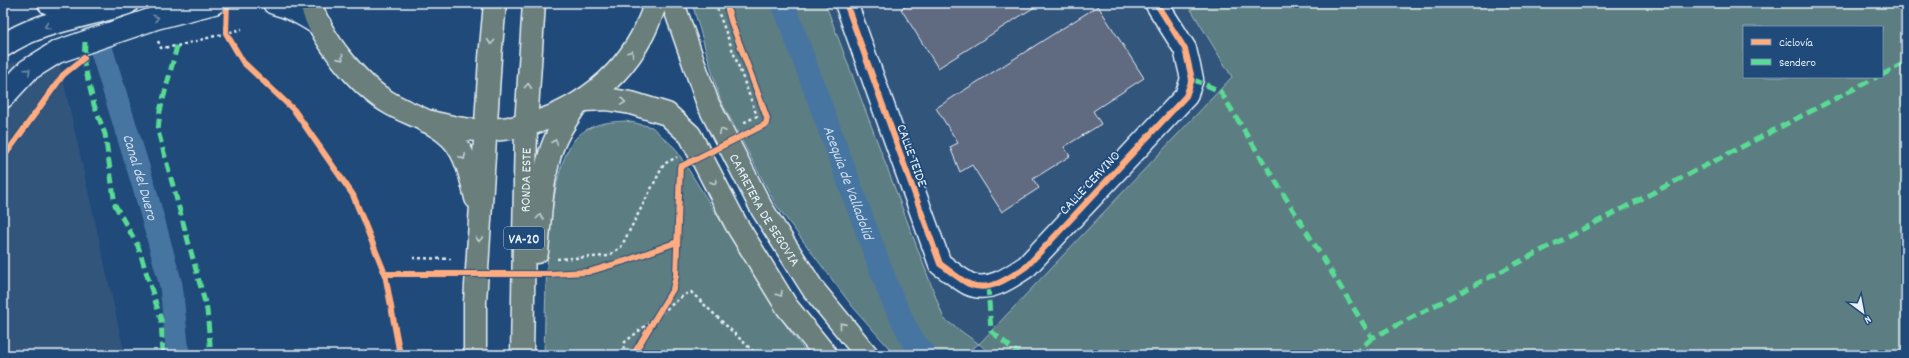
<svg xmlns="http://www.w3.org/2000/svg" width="1909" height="358" font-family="Dekko,sans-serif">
  <rect width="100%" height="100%" fill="#1f4a7a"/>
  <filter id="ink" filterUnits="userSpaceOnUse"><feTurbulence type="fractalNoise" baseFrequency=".025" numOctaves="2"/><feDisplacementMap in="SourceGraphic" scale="8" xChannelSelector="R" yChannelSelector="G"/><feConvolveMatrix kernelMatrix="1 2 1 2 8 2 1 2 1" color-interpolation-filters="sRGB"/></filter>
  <g filter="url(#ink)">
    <!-- built -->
    <g fill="#32547c">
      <path d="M825,3H1187L1232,77L979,344L944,319Z"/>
      <path d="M57,52L125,355H3V65Z"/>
    </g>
    <!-- green -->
    <g fill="#5b7d82" stroke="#a2b7bd" fill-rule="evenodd">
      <path d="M692,3H825L944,319L979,344L1232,77L1187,3H1906V355H992L979,344L962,355H895L852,306L776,205L720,99ZM1744,27H1882V77H1744Z"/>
      <path d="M626,121L652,127L675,148L789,330L808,355H544C546,308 544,166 578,136C592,123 608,122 626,121Z"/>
    </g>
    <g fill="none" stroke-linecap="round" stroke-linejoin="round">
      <!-- canal -->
      <g stroke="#4775a2" stroke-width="23">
        <path id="s1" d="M87,3L145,190L171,285L178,355"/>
        <path id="s2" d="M783,3L890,294L912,340L926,355"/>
      </g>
    </g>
    <!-- building -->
    <g fill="#606a80" stroke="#e8f1f8">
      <path d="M911,3H1041L938,68L901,9Z"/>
      <path d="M1098,6L1144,78L1093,111L1101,124L1064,147L1070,156L1033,179L1039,188L1002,212L972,165L960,172L950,147L958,143L936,108Z"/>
    </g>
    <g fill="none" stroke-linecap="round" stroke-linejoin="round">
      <!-- street casing -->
      <g stroke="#e8f1f8" stroke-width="25">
        <path id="street" d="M846,3L940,264C949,270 959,279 969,284C989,293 1011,277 1027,266L1186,96L1192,79L1185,49L1156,3"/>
      </g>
      <!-- secondary casing -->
      <g stroke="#e8f1f8" stroke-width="25">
        <g id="secondary">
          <path d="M49,3L80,15"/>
          <path d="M274,3C291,7 305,16 320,25"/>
          <path d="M3,46C38,21 87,17 127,3"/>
          <path d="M3,97L28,70L57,52L156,18L214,3"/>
        </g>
      </g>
      <!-- primary casing -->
      <g stroke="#e8f1f8" stroke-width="25">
        <g id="primary">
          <path id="s3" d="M673,3L708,104L762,209L813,289L867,355"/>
          <path d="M584,100L606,99L631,103L667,114L690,135L736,224L787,307L826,355"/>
        </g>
      </g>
      <!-- highway casing -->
      <g stroke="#e8f1f8" stroke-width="25">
        <g id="highway">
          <path d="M311,3C319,37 360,87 391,104C412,116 438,122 454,141C467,157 471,178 476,198"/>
          <path d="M426,121C446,126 466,131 486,130C551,129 613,92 643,34C648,24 652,13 656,3"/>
          <path d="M537,252C540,219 541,186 550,154C555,136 566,120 576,105"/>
          <path d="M475,355V302L490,58L495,3"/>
          <path id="s4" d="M522,355L526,125L534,3"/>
        </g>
      </g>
      <!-- path -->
      <g stroke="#e8f1f8" stroke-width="2.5" stroke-dasharray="3 3" stroke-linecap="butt">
        <path d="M715,3L757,116L743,123"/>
        <path d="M158,41L161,48L177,46L242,29"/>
        <path d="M413,258L451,259"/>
        <path d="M557,259L608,256L621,247L664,164L677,157"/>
        <path d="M622,355L625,342L684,295L691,292L757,355"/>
      </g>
      <!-- street -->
      <use href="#street" stroke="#1f4a7a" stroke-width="22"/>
      <!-- secondary -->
      <use href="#secondary" stroke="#1f4a7a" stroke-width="22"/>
      <!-- primary -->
      <use href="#primary" stroke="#6a7f7c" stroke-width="22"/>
      <!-- highway -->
      <use href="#highway" stroke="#6a7f7c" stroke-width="22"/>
      <!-- quiet -->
      <g stroke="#5adb95" stroke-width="5" stroke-dasharray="10 5" stroke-linecap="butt">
        <path d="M85,42L84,63L94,105L105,134L115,205L138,246L161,320L163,355"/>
        <path d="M177,46L160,111L158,131L207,310L211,355"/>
        <path d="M1882,75L1906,62"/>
        <path d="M1192,79L1220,91L1372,338L1877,77"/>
        <path d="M988,286L991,331L1020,355"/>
        <path d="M1353,355L1372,338"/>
      </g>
      <!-- cycleway casing -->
      <g stroke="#1f4a7a" stroke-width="8">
        <g id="cycleway">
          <path d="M227,3L226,33L243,62L294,110L353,195L385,274L400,355"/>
          <path d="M846,3L940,264C949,270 959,279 969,284C989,293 1011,277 1027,266L1186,96L1192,79L1185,49L1156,3"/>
          <path d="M3,158L63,75L84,58"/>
          <path d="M385,274H548L588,272L628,260L677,242"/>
          <path d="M633,355L673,289L676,276L680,167L766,124L767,118L731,21L726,3"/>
        </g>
      </g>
      <!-- cycleway -->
      <use href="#cycleway" stroke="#ffac80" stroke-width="6"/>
    </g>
    <!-- one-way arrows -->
    <defs><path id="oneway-chevron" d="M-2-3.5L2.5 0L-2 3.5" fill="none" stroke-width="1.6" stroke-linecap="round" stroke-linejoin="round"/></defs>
    <g stroke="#6f8dac">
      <use href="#oneway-chevron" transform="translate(156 18) rotate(-17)"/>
      <use href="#oneway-chevron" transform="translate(47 26) rotate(161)"/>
      <use href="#oneway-chevron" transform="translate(28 71) rotate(-42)"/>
    </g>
    <g stroke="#c2cfd3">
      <use href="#oneway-chevron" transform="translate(491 42) rotate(95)"/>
      <use href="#oneway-chevron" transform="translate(631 53) rotate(-57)"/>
      <use href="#oneway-chevron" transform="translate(341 58) rotate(51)"/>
      <use href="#oneway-chevron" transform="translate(528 86) rotate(-86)"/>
      <use href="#oneway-chevron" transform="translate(623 102) rotate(9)"/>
      <use href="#oneway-chevron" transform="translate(722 131) rotate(-117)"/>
      <use href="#oneway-chevron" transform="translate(555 142) rotate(-67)"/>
      <use href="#oneway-chevron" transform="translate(463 157) rotate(65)"/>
      <use href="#oneway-chevron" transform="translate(714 182) rotate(63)"/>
      <use href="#oneway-chevron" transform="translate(540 217) rotate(-86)"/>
      <use href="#oneway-chevron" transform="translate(479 239) rotate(93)"/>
      <use href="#oneway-chevron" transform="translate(780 294) rotate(58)"/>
      <use href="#oneway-chevron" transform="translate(842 325) rotate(-129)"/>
    </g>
  </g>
  <g text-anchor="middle" stroke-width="3.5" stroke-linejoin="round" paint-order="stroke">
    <!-- shield labels -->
    <rect fill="#1f4a7a" stroke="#acbfd2" stroke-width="1" x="504" y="227" width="40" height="22" rx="3"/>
    <g font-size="13" font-weight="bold" fill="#e8f1f8">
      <text x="524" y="243">VA-20</text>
    </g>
    <!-- street labels -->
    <g font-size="14" fill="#e8f1f8" stroke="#1f4a7a">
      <text transform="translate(913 155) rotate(70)" y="5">CALLE TEIDE</text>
      <text dy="5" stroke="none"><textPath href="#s4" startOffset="175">RONDA ESTE</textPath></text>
      <text transform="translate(1089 182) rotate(-47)" y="5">CALLE CERVINO</text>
      <text dy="5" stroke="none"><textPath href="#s3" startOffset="227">CARRETERA DE SEGOVIA</textPath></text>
    </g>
    <!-- water labels -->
    <g font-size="15" font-style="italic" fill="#d0deeb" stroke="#1f4a7a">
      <text dy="5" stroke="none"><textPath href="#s1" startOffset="182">Canal del Duero</textPath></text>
      <text dy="5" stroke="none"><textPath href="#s2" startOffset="191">Acequia de Valladolid</textPath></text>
    </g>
  </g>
  <!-- margin -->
  <rect width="1909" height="358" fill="none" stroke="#1f4a7a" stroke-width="16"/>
  <rect x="8" y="8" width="1893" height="342" fill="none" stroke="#e8f1f8" stroke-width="1.5" filter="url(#ink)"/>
  <!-- legend -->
  <rect x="1743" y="26" width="140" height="52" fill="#1f4a7a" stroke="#6f8dac"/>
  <rect x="1751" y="39" width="20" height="6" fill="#ffac80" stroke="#6f8dac"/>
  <text x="1779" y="46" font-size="12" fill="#e8f1f8">Ciclovía</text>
  <rect x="1751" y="59" width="20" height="6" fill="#5adb95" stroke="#6f8dac"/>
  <text x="1779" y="66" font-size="12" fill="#e8f1f8">Sendero</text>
  <!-- north arrow -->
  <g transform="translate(1863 312) rotate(148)" stroke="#1f4a7a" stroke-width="3" paint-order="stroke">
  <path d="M0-3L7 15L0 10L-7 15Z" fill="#e8f1f8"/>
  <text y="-6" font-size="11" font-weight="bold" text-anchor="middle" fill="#e8f1f8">N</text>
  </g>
</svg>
